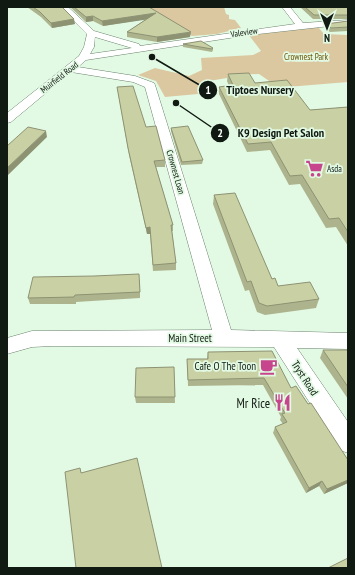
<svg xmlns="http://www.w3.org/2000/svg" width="355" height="575" viewBox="0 0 355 575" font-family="'PT Sans Narrow',sans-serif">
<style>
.green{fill:#dbc8a1}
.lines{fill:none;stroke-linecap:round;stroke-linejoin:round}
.street-casing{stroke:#6b816d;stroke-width:1}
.street{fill:#fff;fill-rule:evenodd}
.wall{fill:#adb48d}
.shaded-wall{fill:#8d9273}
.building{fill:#c9d1a4;stroke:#8d9273}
.labels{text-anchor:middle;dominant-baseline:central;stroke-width:3.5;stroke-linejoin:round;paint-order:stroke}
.far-street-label{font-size:9px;fill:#111a12;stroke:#e2fae4}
.far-park-label{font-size:9px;fill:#6d5103;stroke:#e2fae4}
.far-poi-label{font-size:9px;fill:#111a12;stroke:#e2fae4;text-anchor:start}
.street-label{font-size:11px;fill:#111a12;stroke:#e2fae4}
.poi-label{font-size:11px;fill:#111a12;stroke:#e2fae4;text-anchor:end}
.near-poi-label{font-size:13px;fill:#111a12;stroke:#e2fae4;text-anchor:end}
.leader{fill:none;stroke:#111a12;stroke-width:1.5}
.callout-dot{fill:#111a12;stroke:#e2fae4;stroke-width:1.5}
.mark-label{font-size:12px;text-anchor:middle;font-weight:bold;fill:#fff}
.callout-label{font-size:12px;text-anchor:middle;font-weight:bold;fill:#111a12;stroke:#e2fae4;stroke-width:3.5;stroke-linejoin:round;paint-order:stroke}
</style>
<rect width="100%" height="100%" fill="#e2fae4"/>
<path class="green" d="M144,7H224L226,14L229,15V19L235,20L241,28L217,34L192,36Z
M318,27L324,34L348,35V82L287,87L275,85L259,74L231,75L227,78L209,81L220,92L165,97L156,81L138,75L155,68L189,76L202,70L201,58L253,55L261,51L248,34Z"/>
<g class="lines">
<defs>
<path id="street" d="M60,7H68L94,31L139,44L140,46L295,24L282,7H290L303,23L348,20V24L249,35L86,60L78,67L135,76L154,83L155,85L231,330L348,333V349L297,348L348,422V453L340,450L274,347L52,346L32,347L7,354V338L32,331L212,330L145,87L133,82L71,72L11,122L7,123V113L79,56L84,47L87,34ZM95,37L132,48L90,54L94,47Z"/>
</defs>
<use href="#street" class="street-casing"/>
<use href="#street" class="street"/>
</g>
<path class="wall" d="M27,7H62L75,24L52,28L41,17Z
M70,7H149L190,37L157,42L127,37V32L146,19L103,26L93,21L86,22Z
M300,7H348V19H313Z
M348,21V31L330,32L325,28L326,24Z
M183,44L213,48V50L212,52L183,47Z
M228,74L255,83L310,110L348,107V246L336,227L326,228L300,184L289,185L270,150L247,152L219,94V87L229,86L227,81Z
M117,87L146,127L165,160V167H156L173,225V231H172L176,263V270L153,271L150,234H147L129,155Z
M171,128L203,160L202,164L181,165L171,131Z
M214,195L272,279L278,286L319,299L316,308L265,315L257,312L249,290L245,291L213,204Z
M140,280V298L76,302V304H30L28,298Z
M323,350H348V399L320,358Z
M208,352L291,388L308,404L348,460V483L324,494L319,486L306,493L273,433L275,427L283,424L280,420L281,417L263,385L188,386L187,359H207Z
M174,367L175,403H136L135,397Z"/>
<path class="shaded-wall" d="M156,13L157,18L103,26L102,21Z
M93,16V21L86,22V17Z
M74,19L75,24L52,28L51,23Z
M191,32L190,37L157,42V37Z
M46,131L47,137L7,176V168Z
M150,227V234H147L146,228Z
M348,480V483L324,494L327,489Z
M322,481L319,486L306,493L309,488Z"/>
<path class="building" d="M33,7H62L74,19L51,23L40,12Z
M74,7H149L191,32L157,37L127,32L156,13L102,21L93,16L86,17Z
M305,7H348V15H314Z
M348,21V27L331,28L326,24Z
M201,41L213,48L212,49L183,44Z
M249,73L255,83L287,80L310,110L348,107V232L339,218L329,219L302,175L290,176L271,142L248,144L219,87L233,85L228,74Z
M133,86L146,127L156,126L165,160L154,161L173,225H171L176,263L153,265L150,227L146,228L128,148L117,87Z
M188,126L203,160L182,162L171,128Z
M28,127L46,131L7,168V146Z
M235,193L272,279L275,278L278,286L310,282L319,299L267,306L259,303L251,281L247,282L214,195Z
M139,274L140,292L75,295L74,297L28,298L33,277L94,276Z
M323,350H348V387Z
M272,351L291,388L296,386L308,404L311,403L348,460V480L327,489L322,481L309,488L275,427L287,422L282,414L285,413L264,378L188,380L187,359H208V352Z
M174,367L175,397H135L136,368Z
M137,458L162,568H76L65,472L80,468L81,473Z
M348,558V568H328Z"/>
<defs>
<symbol id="supermarket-bare" viewBox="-9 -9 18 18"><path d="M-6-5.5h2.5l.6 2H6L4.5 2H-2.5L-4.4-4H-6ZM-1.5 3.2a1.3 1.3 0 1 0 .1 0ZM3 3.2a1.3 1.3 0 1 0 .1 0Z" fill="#c7458c" stroke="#e2fae4" stroke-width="2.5" paint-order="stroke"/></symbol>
<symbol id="cafe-bare" viewBox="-9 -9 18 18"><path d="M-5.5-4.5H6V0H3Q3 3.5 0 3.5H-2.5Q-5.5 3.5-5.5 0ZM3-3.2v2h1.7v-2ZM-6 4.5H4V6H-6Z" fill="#c7458c" stroke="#e2fae4" stroke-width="2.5" paint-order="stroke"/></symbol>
<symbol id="restaurant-bare" viewBox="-9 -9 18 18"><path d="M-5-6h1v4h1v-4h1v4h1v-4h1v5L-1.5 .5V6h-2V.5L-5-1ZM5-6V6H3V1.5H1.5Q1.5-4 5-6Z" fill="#c7458c" stroke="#e2fae4" stroke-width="2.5" paint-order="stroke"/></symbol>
</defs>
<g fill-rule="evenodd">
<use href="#supermarket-bare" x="302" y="156" width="25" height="25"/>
<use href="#cafe-bare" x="256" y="354" width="25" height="25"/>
<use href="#restaurant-bare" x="270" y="390" width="25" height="25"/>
</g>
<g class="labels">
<g class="far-street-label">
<text transform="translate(244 32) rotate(-8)">Valeview</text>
<text transform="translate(59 77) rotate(-38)">Muirfield Road</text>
<text transform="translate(176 172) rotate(74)">Crownest Loan</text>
</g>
<g class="far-park-label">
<text x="306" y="56">Crownest Park</text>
</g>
<g class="far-poi-label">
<text x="327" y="168">Asda</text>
</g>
<g class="street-label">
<text x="190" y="338">Main Street</text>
<text transform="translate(305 378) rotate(57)">Tryst Road</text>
</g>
<g class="poi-label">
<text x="256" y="366">Cafe O The Toon</text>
</g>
<g class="near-poi-label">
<text x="270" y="403">Mr Rice</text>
</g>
</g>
<path class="leader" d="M152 57L208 90M176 103L220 133"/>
<g class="callout-dot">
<circle cx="152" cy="57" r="4"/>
<circle cx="176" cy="103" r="4"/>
<circle cx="208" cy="90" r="10"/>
<circle cx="220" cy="133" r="10"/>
</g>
<g class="mark-label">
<text x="208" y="94">1</text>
<text x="220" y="137">2</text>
</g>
<g class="callout-label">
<text x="260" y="94">Tiptoes Nursery</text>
<text x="281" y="137">K9 Design Pet Salon</text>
</g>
<rect width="355" height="575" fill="none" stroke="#111a12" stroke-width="16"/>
<g transform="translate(327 28) rotate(180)" stroke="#e2fae4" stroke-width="3" paint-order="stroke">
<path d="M0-3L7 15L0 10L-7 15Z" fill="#111a12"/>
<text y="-6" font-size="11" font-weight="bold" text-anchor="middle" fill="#111a12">N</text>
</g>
</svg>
